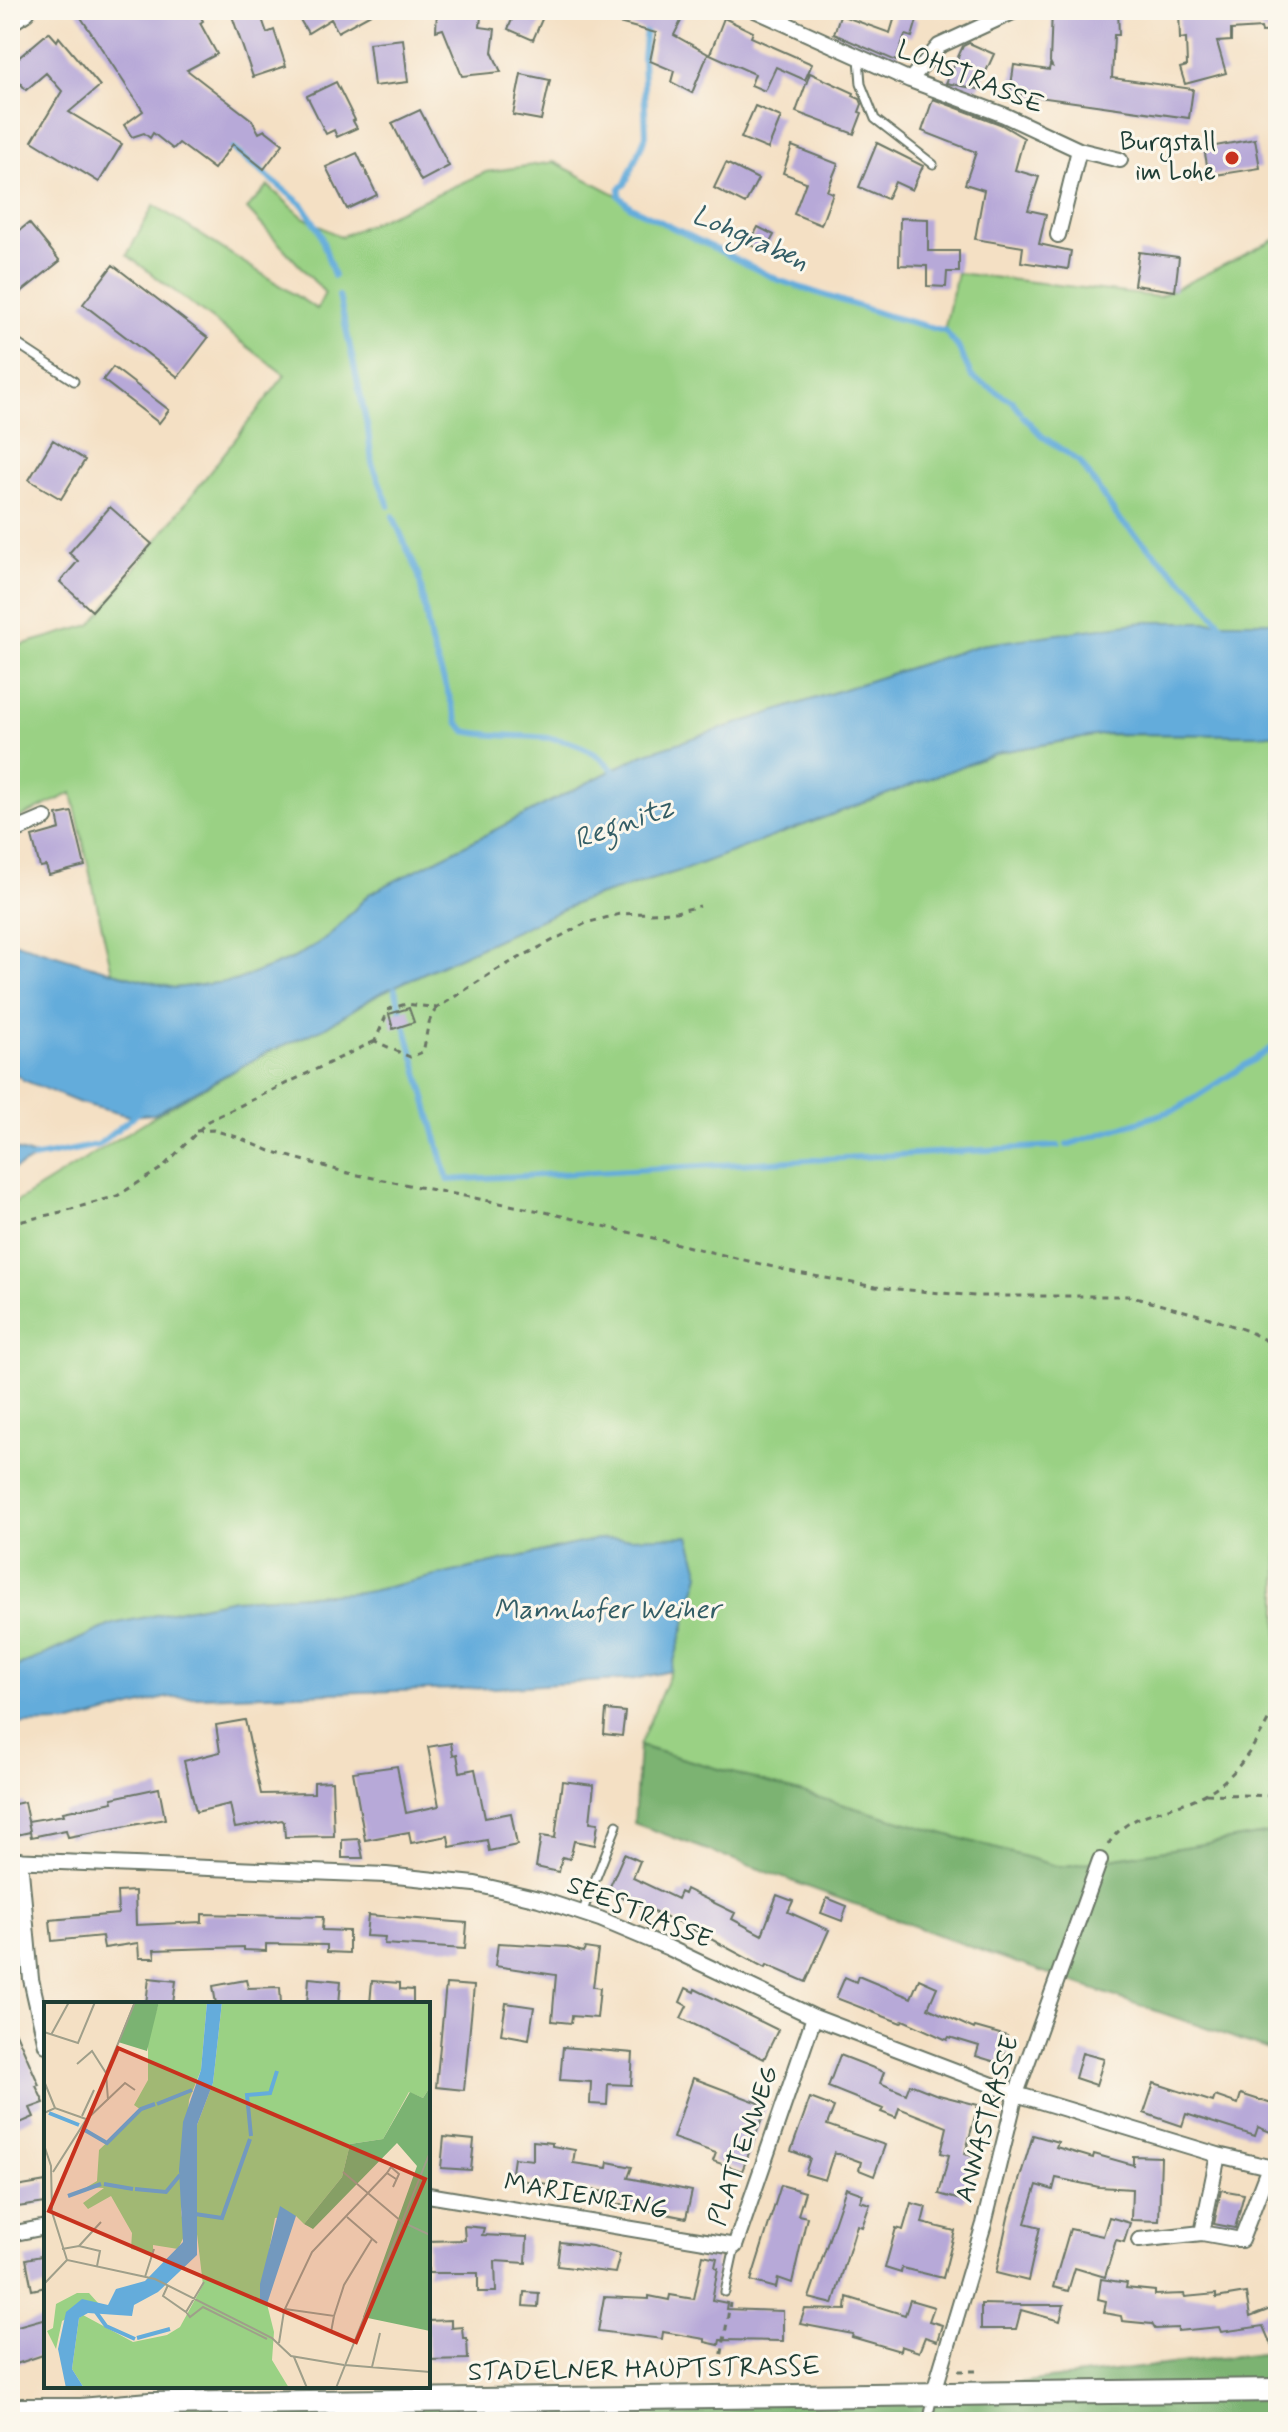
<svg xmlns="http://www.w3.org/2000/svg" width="1288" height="2432" viewBox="0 0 1288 2432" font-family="Mynerve,sans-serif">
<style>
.green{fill:#9ad184;stroke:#5c875c;stroke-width:2}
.forest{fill:#7bb372;stroke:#4d7853;stroke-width:2}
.water{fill:#64acdb;stroke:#427488;stroke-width:2}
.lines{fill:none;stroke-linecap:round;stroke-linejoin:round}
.stream{stroke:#64acdb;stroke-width:6}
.building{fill:#b7a9d8}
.lane-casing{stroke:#6a7666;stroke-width:11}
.street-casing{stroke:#6a7666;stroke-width:18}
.secondary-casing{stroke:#6a7666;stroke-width:26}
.path{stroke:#6a7666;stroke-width:3;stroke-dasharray:6 6;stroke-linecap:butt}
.lane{stroke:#fff;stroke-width:7}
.street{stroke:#fff;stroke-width:14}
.secondary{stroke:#fff;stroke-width:22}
.poi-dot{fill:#c8321e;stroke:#fbf7ec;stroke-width:3}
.labels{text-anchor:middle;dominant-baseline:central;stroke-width:6;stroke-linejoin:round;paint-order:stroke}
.street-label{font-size:26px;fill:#1f3d34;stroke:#fbf7ec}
.poi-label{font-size:26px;fill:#1f3d34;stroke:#fbf7ec;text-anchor:end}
.water-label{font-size:28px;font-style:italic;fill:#345e66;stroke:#fbf7ec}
.inset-river{fill:none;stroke:#64acdb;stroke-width:4}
.inset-road{fill:none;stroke:#9f9f8a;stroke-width:2}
.view{fill:#c8321e;fill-opacity:0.15;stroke:#c8321e;stroke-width:4}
.inset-edge{fill:none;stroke:#1f3d34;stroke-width:4}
</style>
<rect width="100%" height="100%" fill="#fbf7ec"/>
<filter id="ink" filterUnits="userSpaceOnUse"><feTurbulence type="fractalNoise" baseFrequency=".0125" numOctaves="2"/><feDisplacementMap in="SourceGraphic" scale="16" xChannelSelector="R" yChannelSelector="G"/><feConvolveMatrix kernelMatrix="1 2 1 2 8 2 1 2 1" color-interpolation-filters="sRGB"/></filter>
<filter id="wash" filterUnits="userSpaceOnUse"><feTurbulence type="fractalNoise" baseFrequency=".006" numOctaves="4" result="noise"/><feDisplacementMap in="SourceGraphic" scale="32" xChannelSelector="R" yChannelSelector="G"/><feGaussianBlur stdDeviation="1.8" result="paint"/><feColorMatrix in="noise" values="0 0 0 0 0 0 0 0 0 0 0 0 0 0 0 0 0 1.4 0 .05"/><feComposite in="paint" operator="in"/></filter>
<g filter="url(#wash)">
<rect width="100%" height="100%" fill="#f4e0c4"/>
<path class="green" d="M554,162L619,196L631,207L778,280L888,316L944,331L957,273L1159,297L1278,238V622L1220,623L980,645L644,754L369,894L328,937L294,958L235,981L174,988L112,972L72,793L10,822V648L91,625L285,375L127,255L154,205L317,309L325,293L247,209L268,186L303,217L340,237L486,172Z
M1106,734L1278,735V1832L1060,1867L639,1746L671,1671L700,1574L598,1539L366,1592L234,1599L113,1624L10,1670V1206L161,1112L268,1052L324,1028L378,994L581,901L686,869L1000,752Z"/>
<path class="forest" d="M639,1746L1060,1867L1278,1832V2053L971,1947L634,1823Z
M1278,2351V2422H185L184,2405L927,2394Z"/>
<path class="water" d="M1143,622H1278V735L1106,734L1000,752L686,869L581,901L378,994L324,1028L268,1052L154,1114L129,1116L80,1103L23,1080L10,1069V941L112,972L174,988L235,981L294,958L328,937L369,894L644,754L980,645Z
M10,1148L38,1157L10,1171Z
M689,1536L700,1574L671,1671L635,1679L494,1688L165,1698L72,1723L10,1724V1670L113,1624L234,1599L366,1592L598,1539Z"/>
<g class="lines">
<path class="stream" d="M648,10L643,57L646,135L625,184L620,188L619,196L631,207L778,280L888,316L945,331L958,347L972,377L1012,401L1020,411
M224,142L303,205L319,230L334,276
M339,296L368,430L372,463L389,506
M1023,416L1042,436L1080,462L1119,519L1200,597L1225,630
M393,516L419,576L431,643L458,722L465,731C520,743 577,723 616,774
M395,989L448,1180L1058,1146
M1067,1145L1177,1109L1278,1044
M33,1158L98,1145L140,1111"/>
</g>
<g id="blocks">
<path class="building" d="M76,10H197L203,21L200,23L217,54L187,70L252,120L259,133L265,130L283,144L264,169L233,144L214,169L179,143L173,149L153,133L150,138L144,133L132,137L124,125L143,111Z
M230,10H259L267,33L274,30L286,66L253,77Z
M311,10H378L338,32L331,19L308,33L299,18Z
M437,10H464V14L481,16L480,27L495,29L492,52L501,72L462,76L443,29L436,31Z
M516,10H546L533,40L508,29Z
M589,10H681L679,15L683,17L674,35L708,54L692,93L671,82L674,71L650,61L656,33L589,15Z
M897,10L917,20L912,37L905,35L896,61L834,34L840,15L890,33Z
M1052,10H1118L1119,35H1114L1112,78L1193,89L1189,118L1010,93L1014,65L1049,70L1050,65L1052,66L1050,62Z
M1179,10H1278V31L1262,32L1261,28L1231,30V41L1217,42L1226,73L1185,84L1180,68L1187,66L1186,38L1180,39Z
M724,18L753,32L751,37L812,64L805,80L776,67L765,91L751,85L755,74L710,54Z
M49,32L57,41L59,37L100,86L69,112L122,144L99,182L32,141L62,91L46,73L26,90L10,71V65Z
M403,39L408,82L374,86L369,43Z
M969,43L994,54L978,89L946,83L963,46Z
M810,73L854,93L853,96L860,99L862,104L859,112L862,113L854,134L796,112Z
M521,74L550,80L541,120L513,115Z
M336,82L355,120L353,121L357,128L337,137L334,130L326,134L307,96Z
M933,99L1000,124L1024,138L1015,170L1039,177L1028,210L1046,214L1039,244L1071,251L1068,269L1021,262L1023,247L975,239L984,190L965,184L976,152L922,131Z
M755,106L781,117L768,149L741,138Z
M420,110L449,166L421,181L392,123Z
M1255,139L1260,168L1209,176L1204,148Z
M877,143L923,166L912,190L895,182L887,199L859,187Z
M792,146L838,164L827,191L833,193L821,225L794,214L806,182L783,173Z
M357,153L377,195L347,209L326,167Z
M726,163L758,179L745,204L714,188Z
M10,218L20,230L29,223L60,261L10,301Z
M900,218L928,219V251H959V272H947L946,287L927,286V266L899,265Z
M758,227L774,235L765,252L749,244Z
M1139,252L1179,257L1175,291L1134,285Z
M113,265L208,338L178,377L83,304Z
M113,367L169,410L159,423L103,380Z
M53,440L85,460L61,499L29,480Z
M110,507L152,544L92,611L60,582L78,561L69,553Z
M72,812L85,866L49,875L46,866L40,867L32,837L60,829L57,815Z
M409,1008L414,1022L393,1029L389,1014Z
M606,1710L625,1712L622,1736L604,1734Z
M245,1720L261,1794L314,1793V1782L332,1781L334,1836L285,1837L284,1822L282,1820L235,1828L230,1804L196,1812L184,1761L220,1752L216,1725Z
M451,1743L453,1755L457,1754L460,1772L475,1769L485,1818L511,1813L517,1845L489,1851L487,1840L450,1847L448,1836L411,1843L409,1832L365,1840L353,1772L397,1766L406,1813L439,1806L428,1747Z
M562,1781L594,1785L590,1822L598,1823L595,1845L574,1841L570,1859L562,1857L559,1872L536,1867L541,1836L555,1838Z
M159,1788L165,1819L68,1837L66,1830L31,1837L30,1832L12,1836L10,1832V1805L24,1802L30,1831L28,1821L64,1815L63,1812L113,1802L112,1798Z
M359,1839L363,1858H342V1840Z
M624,1854L640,1861L633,1878L677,1899L680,1892L684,1894L686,1889L735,1913L732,1919L762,1935L777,1895L793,1901L788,1912L829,1930L806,1982L767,1965L765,1968L679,1922L655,1914L656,1912L608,1891Z
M135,1891L136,1925L202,1922V1914L323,1917L322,1930L349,1931V1953L327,1952V1945L266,1944V1951L244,1950V1947L154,1950L155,1958H139L138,1943L104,1948L102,1936L52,1941L50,1920L118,1914L117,1892Z
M827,1898L847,1906L842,1921L821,1913Z
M368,1915L467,1923L465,1949L384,1944L385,1937L366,1936Z
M498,1943L567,1947L583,1952L585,1948L598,1950L593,1987L600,1988L597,2018L572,2016L571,2023L552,2021L556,1975L495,1966Z
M858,1976L911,1998L919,1979L937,1987L928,2008L974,2029L975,2027L1007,2036L1005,2043L1011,2046L1008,2054L1002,2053L999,2063L976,2056L979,2046L949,2037L947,2040L903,2020L901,2023L836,1998L845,1977L856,1982Z
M149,1978L176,1981L173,2004H146Z
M309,1978L341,1981L339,2004H307Z
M246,1980L248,1988L280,1987L281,2004H216L213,1986Z
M372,1981L400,1983V1989L413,1990V2004H370Z
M446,1984L474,1986L464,2090L436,2087Z
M686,1988L694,1992L695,1989L778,2030L764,2059L681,2018L687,2006L680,2002Z
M506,2003L534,2007L529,2039L501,2034Z
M10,2019L39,2085L36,2086L44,2103L30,2108L34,2117L18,2124L10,2105Z
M563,2047L633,2053L631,2085L608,2084L607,2105L590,2104L591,2082L560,2080Z
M1082,2053L1104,2059L1096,2085L1075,2078Z
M840,2055L884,2072L880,2083L906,2094L910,2084L935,2094L978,2105L965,2154L976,2157L964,2201L939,2194L949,2155L941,2153L947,2127L899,2108L896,2118L881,2112L883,2109L828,2087Z
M693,2078L767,2106L742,2171L713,2161L716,2153L673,2138Z
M1154,2083L1213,2102L1215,2096L1238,2104L1241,2094L1278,2106V2135L1258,2127L1255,2136L1186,2114L1182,2126L1144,2113Z
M810,2098L834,2107L827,2125L885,2145L874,2176L859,2170L861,2162L834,2152L825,2180L805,2174L810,2158L791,2151Z
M1033,2135L1058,2142L1056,2147L1093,2158L1094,2154L1133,2165V2156L1161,2157L1159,2221L1131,2220L1132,2189L1099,2187L1056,2178L1053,2190L1037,2185L1025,2223L1040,2227L1028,2281L996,2273L1009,2213Z
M444,2137L474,2140L471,2170L441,2168Z
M533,2141L552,2143V2146L575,2150L573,2163L607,2168L608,2162L632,2167L628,2178L692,2191L686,2218L613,2203L615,2193L511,2179L514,2158L533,2160Z
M46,2182V2203L10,2208V2188Z
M781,2185L805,2192L798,2215L807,2217L792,2283L778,2278L776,2288L751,2281Z
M846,2188L863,2194L860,2201L870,2204L862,2227L857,2225L833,2304L809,2298Z
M1221,2190L1244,2194L1235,2228L1214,2224Z
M911,2203L926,2207L922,2223L955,2231L943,2278L902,2268L901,2273L885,2268L896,2228L903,2230Z
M1109,2217L1130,2223L1124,2242L1116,2240L1105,2277L1075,2268L1068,2291L1053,2287L1070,2229L1103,2236Z
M464,2226L484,2228L482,2235L527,2237L526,2263L495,2261L496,2292H478V2273H428V2241L465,2240Z
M560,2242L592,2246L620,2254L615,2273L557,2266Z
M46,2255V2287L32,2290L26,2259Z
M703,2255L717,2258L715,2267L718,2268L712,2300L727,2303L726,2309L783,2311V2341L720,2340L719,2345L705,2342V2339L663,2332L662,2339L598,2331L604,2297L649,2299V2296L669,2300L670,2295L694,2299Z
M1101,2279L1127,2283L1126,2288L1155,2291V2295L1184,2294L1185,2297L1216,2294V2298L1246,2293L1250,2317L1278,2306V2361L1263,2326L1221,2332L1219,2327L1178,2331V2328L1155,2329L1152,2324L1122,2321L1121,2316L1104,2313L1106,2301L1098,2299Z
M524,2292L539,2293L538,2307L523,2306Z
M847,2297L905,2315L910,2300L934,2307L929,2321L942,2325L937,2341L925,2337L919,2352L901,2346L900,2351L852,2337L853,2334L800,2324L805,2309L846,2310Z
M981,2304L1022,2305H1064L1060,2321L1021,2310L1016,2329H981Z
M46,2318V2354L10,2366V2328Z
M451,2320V2328L462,2327L463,2338H467L468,2359L428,2360V2321Z"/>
</g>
</g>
<g filter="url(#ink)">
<use href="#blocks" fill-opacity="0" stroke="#6a7666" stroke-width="2"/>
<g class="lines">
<defs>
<path id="lane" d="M859,58L861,84L875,119L933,164
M10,339L74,381
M582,1913L617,1825
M725,2292L735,2246
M927,2422L933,2397"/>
<path id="street" d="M755,10L910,80L1004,115L1079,150L1058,235
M910,80L939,46L1017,10
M1079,150L1120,160
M10,833L45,818
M10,1860L386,1875L475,1884L539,1899L600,1919L669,1948L814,2017L1016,2094L1218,2155
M20,1860L31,1979L46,2045
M428,2195L735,2246L814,2017
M10,2234L46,2227
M1139,2240L1202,2233L1241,2240L1269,2167L1218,2155L1202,2233
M933,2395L984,2224L1016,2094L1100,1860"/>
<path id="secondary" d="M10,19L24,10
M10,2410H81L150,2404L1278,2390"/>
</defs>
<use href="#lane" class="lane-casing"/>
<use href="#street" class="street-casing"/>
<use href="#secondary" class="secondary-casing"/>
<path class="path" d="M437,1008C426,1021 427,1037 423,1052L410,1057L375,1041L389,1009L406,1004L437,1008L498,969L586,923L620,914L676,912L700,906
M196,1131L213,1130L237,1137L270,1151L348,1173L545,1212L798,1273L875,1287L975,1296H1128L1207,1317L1248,1331L1278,1347
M10,1224L61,1212L117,1196L162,1168L208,1121L375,1041
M1206,1794L1278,1796
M1108,1845C1127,1810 1173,1812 1205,1794C1240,1776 1260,1736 1278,1702
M958,2371H982
M718,2378L730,2303"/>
<use href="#lane" class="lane"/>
<use href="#street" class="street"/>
<use href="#secondary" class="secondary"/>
</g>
</g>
<circle class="poi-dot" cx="1232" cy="158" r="8"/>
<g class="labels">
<g class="street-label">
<text transform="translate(970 78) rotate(22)">LOHSTRASSE</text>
<text transform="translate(639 1913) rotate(22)">SEESTRASSE</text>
<text transform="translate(988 2119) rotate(-74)">ANNASTRASSE</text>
<text transform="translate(744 2146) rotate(-71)">PLATTENWEG</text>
<text transform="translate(586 2197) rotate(10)">MARIENRING</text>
<text transform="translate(644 2370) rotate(-1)">STADELNER HAUPTSTRASSE</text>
</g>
<g class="poi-label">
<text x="1216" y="143">Burgstall<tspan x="1216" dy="30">im Lohe</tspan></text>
</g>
<g class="water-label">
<text transform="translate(750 239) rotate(24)">Lohgraben</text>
<text transform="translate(624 824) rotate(-20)">Regnitz</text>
<text x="607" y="1610">Mannhofer Weiher</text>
</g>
</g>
<g transform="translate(44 2002)">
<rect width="386" height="386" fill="#f4e0c4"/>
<path d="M115,0H163L157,68L145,98L137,210L141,232L134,247L109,243V252L87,247L88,231L67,194L44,207L39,201L60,186L43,185L53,179L55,148L97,108L90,103L104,78V38ZM178,0H386V85L379,96L365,90L339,137L306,142L298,175L260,222L252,214L231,216L216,298L223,302L230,330L228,358L245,386H40L28,367L35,316L39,313L89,340L123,333L136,325L159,283L151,215L153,123L169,81ZM33,291H45L54,301L18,319L12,347L3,329L9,326L12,302Z" fill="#9ad184"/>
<path d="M90,0H115L103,49L74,40ZM386,85L384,238L386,329L319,315L373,164L353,141L269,227L260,222L298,175L306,142L339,137L366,90L379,96Z" fill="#7bb372"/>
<path d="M163,0H178L169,81L153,123V253L114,290L90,303L88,314L44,311L35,316L28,367L40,386H22L14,347L22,310L38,297L64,303L72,287L101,279L139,240L135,168L139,120L157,68ZM236,204L252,214L223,302L216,298V282Z" fill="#64acdb"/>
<path class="inset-river" d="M113,102L148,88M5,111L35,123M39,127L63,141L97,107L111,102M207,134L203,93L226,91L233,69M60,182L89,187M91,187L122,190L136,173M24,194L57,182M151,212L178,216L206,137M52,310L62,324L91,337M93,336L126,327"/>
<path class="inset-road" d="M0,30L34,41L51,0M7,33L25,0M33,62L48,49L62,71M0,79L11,106M64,98L62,71L91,0M0,111L11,106L42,117M38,114L50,88M0,143L7,164L8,210L23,258L111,277L228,336L247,354L300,363M9,170L42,118L81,81L91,88M299,170L358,220L386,233M349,185L355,172L347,165L343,171L352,177M303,215L333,241M35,244L57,220M18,247L35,244L56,249L53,264M101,275L110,247M0,282L23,258M124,283L119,294L142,310L160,280M241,307L290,314L300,283L328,237M142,310L146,315L159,305L223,337M290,314L287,330L295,332M235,341L240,309L268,250L343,171M250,355L263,386M301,363L386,370M328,365L336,331M292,386L386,150"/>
<path class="view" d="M74,46L381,177L312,340L5,209Z"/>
<rect width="386" height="386" class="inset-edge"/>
</g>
<rect width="1288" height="2432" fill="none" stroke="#fbf7ec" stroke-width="40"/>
</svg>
